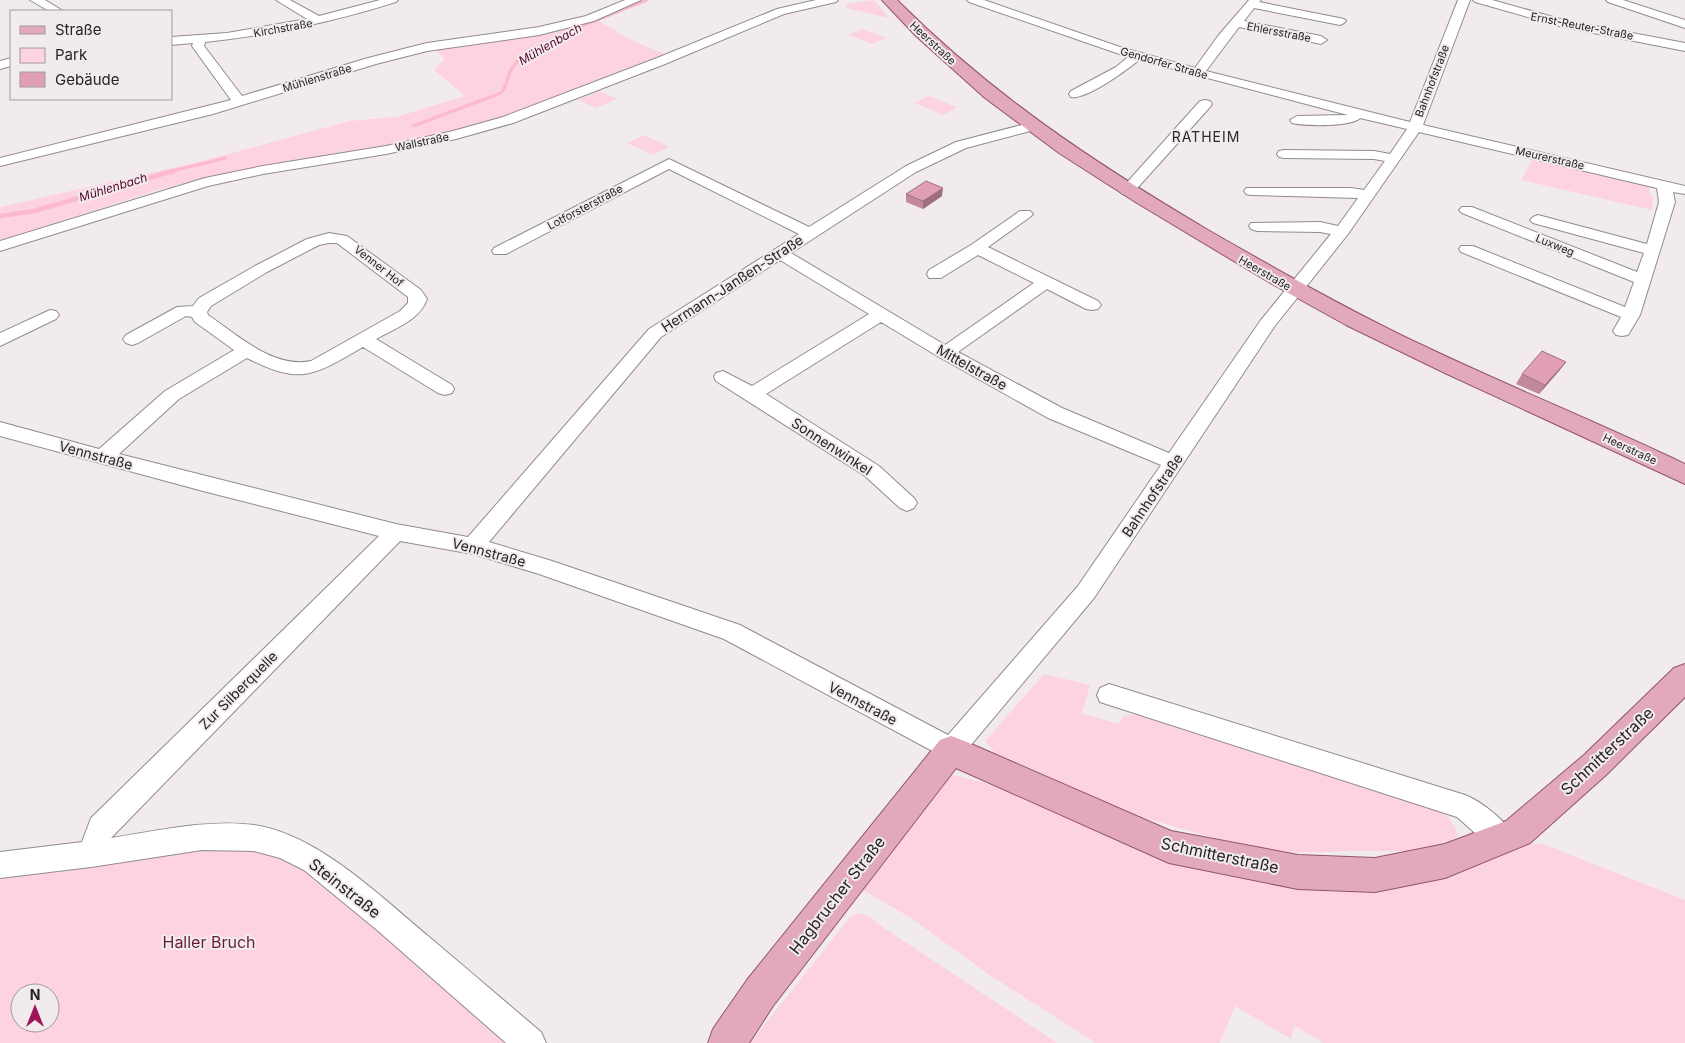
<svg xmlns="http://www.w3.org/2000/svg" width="1685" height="1043" viewBox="0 0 1685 1043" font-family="Inter,sans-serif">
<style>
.green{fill:#fdd3df;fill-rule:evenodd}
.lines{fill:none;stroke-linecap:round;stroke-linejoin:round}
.stream-far1{stroke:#fcb9ce;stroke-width:3}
.stream{stroke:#fcb9ce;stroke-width:4.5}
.minor-casing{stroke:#918b8c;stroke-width:2}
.major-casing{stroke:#93546b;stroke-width:2}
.minor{fill:#fff;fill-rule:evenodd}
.major{fill:#e2a8bd;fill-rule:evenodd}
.wall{fill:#c2899c}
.shaded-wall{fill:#9e6f7f}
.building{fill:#e19fb5;stroke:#9e6f7f}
.labels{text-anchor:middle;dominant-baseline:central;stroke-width:4;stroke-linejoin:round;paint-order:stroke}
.far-street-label{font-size:11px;fill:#262324;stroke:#f2ebed}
.far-water-label{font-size:12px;font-style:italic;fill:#52042a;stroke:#f2ebed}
.far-quarter-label{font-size:14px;letter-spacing:1px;fill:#2d2829;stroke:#f2ebed}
.street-label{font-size:14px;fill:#262324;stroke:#f2ebed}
.near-street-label{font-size:16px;fill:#262324;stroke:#f2ebed}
.near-park-label{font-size:16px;fill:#681c3c;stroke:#f2ebed}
</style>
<rect width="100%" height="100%" fill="#f2ebed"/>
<path class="green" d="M872,0L875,1L889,18L846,8L847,4Z
M597,20L633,41L667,55L557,99L480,125L375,149L234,171L154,191L0,241V207L194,163L306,133L349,121L396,117L465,96L434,70L445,59L434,49L532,35Z
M862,29L886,38L872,44L848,35Z
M600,91L617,99L596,108L578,100Z
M929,96L957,107L943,115L915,103Z
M644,135L669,147L653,155L627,143Z
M1533,159L1643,183L1649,187L1650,195L1653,196L1652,210L1521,180Z
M1044,674L1090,685L1082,713L1118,724L1124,716L1143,713L1440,811C1450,819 1455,824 1458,837C1432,854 1399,851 1369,851C1332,850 1293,856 1255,849C1237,845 1218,839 1200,834C1137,817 1077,794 1017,770L1014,761L995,753L985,741Z
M943,773L986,783L1245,870L1528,844H1543L1685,900V1043H1323L1295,1026L1291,1039L1235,1006L1220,1043H1096L991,976L911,918L863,890Z
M207,841L287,849L508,1043H0V873ZM20,993H50V1023H20Z
M859,913L872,918L884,928L1057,1043H750L851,916Z"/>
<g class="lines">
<path class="stream-far1" d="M413,126L501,93C508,85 507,76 512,68C524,50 548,43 567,36L569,31L647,0
M168,172L226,158"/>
<path class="stream" d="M0,216L34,211L173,171"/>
<defs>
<path id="minor" d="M30,0H45L63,11H49Z
M276,0H290L319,16L380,0H398L396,2C333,22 271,35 205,42L204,46L242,96L368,58L427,43L539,27L586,16L625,0H641L594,21L539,35L427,51L376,64L213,114L0,166V158L231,100L192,46L193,43L171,45V37L227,33L307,19Z
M816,0H838L836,2L784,14L665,64L513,123L456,139L386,154L263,174L208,186L0,251V241L205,178L263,166L386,146L453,131L503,117L657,58L777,9Z
M967,0H984L1120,47L1195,68L1218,36L1249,0H1261L1259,2L1344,19L1346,21L1344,23L1340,25L1254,8L1244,21L1321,36L1327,40L1321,44L1239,27L1206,71L1410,122L1458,0H1470L1423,125L1685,186V194L1673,192L1675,202L1640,315L1628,335L1622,336L1616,335L1613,331L1621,317L1461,252L1459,249L1461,246H1473L1625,307L1634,282L1462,213L1459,210L1462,207H1472L1637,272L1644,253L1533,223L1530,220L1533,217L1538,215L1647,244L1659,202L1657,188L1419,132L1348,234L1274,327L1094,598L960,758L951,761L724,639L539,574L473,554L400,541L111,838C157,831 207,819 254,825C317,834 380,896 428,936C466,968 503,1000 541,1032L546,1043H506L377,930L304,870L280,858L254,851L202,850L91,867L0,878V852L82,842L91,818L379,536L203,491L0,436V422L99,449L165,391L234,350L195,322L192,317L186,316L138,343L132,345L126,343L123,339L126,335L177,307L193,306L199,298L255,266L307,239L329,233L347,236L421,290L427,299C420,320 394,329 376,339L452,385L454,389L452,393L445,395L438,393L363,347C314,375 302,386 247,358L179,399L119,454L396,524L468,537L649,329L799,234L669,169L506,254H494L492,251L494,248L669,159L809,227L906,166L956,142L1033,122L1038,123L1040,126L1038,129L966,148L916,172L791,253L945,345L1034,283L978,255L941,278H929L927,274L929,270L971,245L1020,211H1030L1033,214L1030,217L988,247L1098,301L1101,305L1098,309L1092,310L1086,309L1047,289L958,352L1062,408L1169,453L1261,320L1331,234L1320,232L1257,231L1251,229L1249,226L1251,223L1320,222L1338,226L1358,198L1251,195L1246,194L1244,191L1246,188H1351L1364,190L1385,161L1374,159L1284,158L1279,157L1277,154L1279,151L1284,150L1374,151L1390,154L1407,129L1360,118C1352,127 1304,126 1292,123L1290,120L1297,116L1348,115L1139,60C1127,70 1086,100 1071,97L1069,94L1071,91L1116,67L1128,57L969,2ZM329,243H337L408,297V303L400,311L311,361C273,369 238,335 208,315L207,312L211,306L267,272L319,245ZM780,260L869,314L752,386L723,371L716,373L714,377L716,381L865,476L900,508L907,511L914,508L917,503L914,498L879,466L766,394L881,322L939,357L1048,418L1161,465L1078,586L948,735L740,625L552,561L489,542L661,337Z
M1473,0H1492L1564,20L1685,43V51L1563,27L1475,2Z
M1606,0H1623L1685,20V28L1608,2Z
M11,58V66L0,69V61Z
M1205,100L1210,101L1212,104L1210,107L1132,194H1122L1120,191L1122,188L1200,101Z
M50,310L56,311L59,315L56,319L0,346V333Z
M1109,684L1465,795C1481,801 1509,823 1516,839L1512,848L1502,852L1492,848L1457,817L1100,702L1097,695L1100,688Z"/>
<path id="major" d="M882,0H897C992,95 1093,162 1208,230C1279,271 1350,311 1424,346C1510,387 1599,423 1685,464V484L1447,374L1346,325L1272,284L1137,203L1059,153L985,98L916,36Z
M1685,664V697L1606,775L1530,843L1445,878L1375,892L1298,889L1169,863L956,768L773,1006L749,1043H708L713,1029L747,980L940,740L951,736L962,740L1171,831L1298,855L1375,858L1445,844L1506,821L1584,755L1674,668Z"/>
</defs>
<use href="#minor" class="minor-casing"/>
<use href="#major" class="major-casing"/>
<use href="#minor" class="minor"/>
<use href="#major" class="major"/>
</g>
<path class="wall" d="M906,194L942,196L923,209L906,202Z
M1566,362L1559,371L1539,394L1516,384L1522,374Z"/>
<path class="shaded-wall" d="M943,188L942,196L923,209V201Z
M1566,362L1559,371L1539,394L1545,385Z"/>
<path class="building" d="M926,181L943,188L923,201L906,194Z
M1542,351L1566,362L1545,385L1522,374Z"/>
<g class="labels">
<g class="far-street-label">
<text transform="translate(1582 26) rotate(11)">Ernst-Reuter-Straße</text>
<text transform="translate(283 28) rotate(-10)">Kirchstraße</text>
<text transform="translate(1279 32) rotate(11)">Ehlersstraße</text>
<text transform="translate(933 43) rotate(43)">Heerstraße</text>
<text transform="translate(1164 63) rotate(16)">Gendorfer Straße</text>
<text transform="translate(317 78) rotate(-17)">Mühlenstraße</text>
<text transform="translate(1432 81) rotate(-69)">Bahnhofstraße</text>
<text transform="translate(422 142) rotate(-12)">Wallstraße</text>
<text transform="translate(1550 158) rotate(13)">Meurerstraße</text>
<text transform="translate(585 207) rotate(-28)">Lotforsterstraße</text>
<text transform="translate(1555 245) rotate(22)">Luxweg</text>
<text transform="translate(379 266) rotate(38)">Venner Hof</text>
<text transform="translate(1265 273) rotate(30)">Heerstraße</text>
<text transform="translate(1630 449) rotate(25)">Heerstraße</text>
</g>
<g class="far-water-label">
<text transform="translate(550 44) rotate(-30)">Mühlenbach</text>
<text transform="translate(113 187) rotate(-17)">Mühlenbach</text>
</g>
<g class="far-quarter-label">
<text x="1206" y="136">RATHEIM</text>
</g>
<g class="street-label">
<text transform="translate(732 283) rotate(-33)">Hermann-Janßen-Straße</text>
<text transform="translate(972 367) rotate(29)">Mittelstraße</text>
<text transform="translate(832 446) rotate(33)">Sonnenwinkel</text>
<text transform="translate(96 455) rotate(15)">Vennstraße</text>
<text transform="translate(1152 495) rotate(-56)">Bahnhofstraße</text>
<text transform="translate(489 552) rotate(15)">Vennstraße</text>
<text transform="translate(238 690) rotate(-45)">Zur Silberquelle</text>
<text transform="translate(863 703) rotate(28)">Vennstraße</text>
</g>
<g class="near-street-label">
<text transform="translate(1607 751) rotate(-43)">Schmitterstraße</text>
<text transform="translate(1220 855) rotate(12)">Schmitterstraße</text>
<text transform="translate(345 888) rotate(38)">Steinstraße</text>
<text transform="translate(837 895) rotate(-52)">Hagbrucher Straße</text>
</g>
<g class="near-park-label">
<text x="209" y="942">Haller Bruch</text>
</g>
</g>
<rect x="10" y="10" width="162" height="90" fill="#f2ebed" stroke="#a09b9d"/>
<rect x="20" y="26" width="25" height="8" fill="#e2a8bd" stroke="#a09b9d"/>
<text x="55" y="35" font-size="15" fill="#262324">Straße</text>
<rect x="20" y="48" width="25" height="15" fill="#fdd3df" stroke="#a09b9d"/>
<text x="55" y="60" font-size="15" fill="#262324">Park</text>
<rect x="20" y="72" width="25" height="15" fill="#e19fb5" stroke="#a09b9d"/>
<text x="55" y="85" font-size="15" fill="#262324">Gebäude</text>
<g transform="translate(35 1008)"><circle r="24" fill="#f2ebed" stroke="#a09b9d"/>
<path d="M0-4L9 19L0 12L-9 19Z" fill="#a2145a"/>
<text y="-8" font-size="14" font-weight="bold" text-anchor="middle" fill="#262324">N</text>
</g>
</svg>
